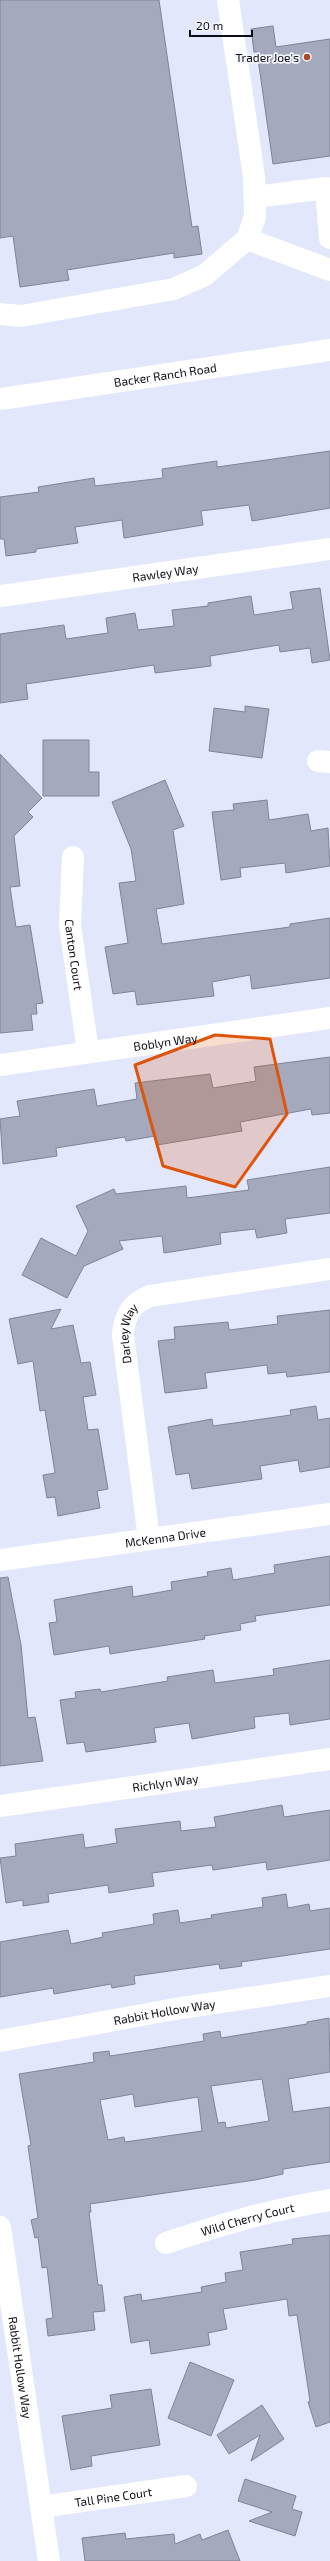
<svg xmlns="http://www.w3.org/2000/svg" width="330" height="2561" viewBox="0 0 330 2561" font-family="'Exo 2',sans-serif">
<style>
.building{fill:#a5a9bd;stroke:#818497;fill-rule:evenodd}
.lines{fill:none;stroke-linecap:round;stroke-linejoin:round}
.minor{stroke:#fff;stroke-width:22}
.marked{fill:#dd550c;fill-opacity:0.2;stroke:#dd550c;stroke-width:3;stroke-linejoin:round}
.poi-dot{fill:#af4725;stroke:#f3f5fd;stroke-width:1.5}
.labels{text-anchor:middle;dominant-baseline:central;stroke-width:3.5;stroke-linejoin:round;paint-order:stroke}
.poi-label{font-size:12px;fill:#0c0d14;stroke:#f3f5fd;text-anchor:end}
.street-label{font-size:12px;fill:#0c0d14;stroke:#f3f5fd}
</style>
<rect width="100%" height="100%" fill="#e3e7fc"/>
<path class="building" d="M0,0H159L192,227L198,226L202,254L174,258V253L67,270L69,280L20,287L13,236L0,238Z
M273,26L276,47L330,39V156L273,164L257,52H254L251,29Z
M330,451V508L252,521L249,505L201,511L203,525L124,538L122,520L75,527L78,543L36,549V552L6,556L4,539H0V497L39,492L38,487L94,478L95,486L163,478L162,469L217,461V467Z
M320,588L330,660L312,663L310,648L280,652L279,645L210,656L211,666L155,673L154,665L26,684L28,699L0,703V634L64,625L66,639L108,633L106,618L135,613L138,630L174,626L172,610L208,606V603L251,596L254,615L293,609L290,592Z
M245,706L269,709L262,758L209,751L214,708L245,712Z
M43,740H89V772H99V796H43Z
M0,754L42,798L28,812L33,817L14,836L20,886L10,887L16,927L30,925L43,1003L36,1004L37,1014H31L33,1030L0,1033Z
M165,780L184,826L173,830L184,904L156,909L162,944L290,927V924L330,918V978L252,989L250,975L212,982L214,996L137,1005L135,991L113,994L105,947L128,943L119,883L136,881L131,849L112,802Z
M267,800L269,820L308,814L311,831L328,828L330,866L286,873L285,863L240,868L241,877L221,880L212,812L234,810L233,804Z
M330,1057V1113L312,1115L311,1109L240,1122L242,1131L157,1145L155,1136L126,1141L125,1137L56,1148L57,1156L3,1164L0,1119L20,1116L17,1101L94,1089L97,1106L137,1099L135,1083L210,1074L213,1088L256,1081L254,1067Z
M330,1167V1213L285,1219L287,1233L257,1238L255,1229L220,1233L221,1244L164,1253L162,1236L119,1241L123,1249L84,1266L67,1298L22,1275L41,1238L76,1256L88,1231L76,1206L114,1189L116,1194L186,1186L187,1198L249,1190L247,1180Z
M61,1309L51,1329L73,1325L81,1363L90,1362L96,1395L83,1397L88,1430L98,1429L108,1489L97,1491L100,1508L58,1516L55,1497L47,1498L43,1475L55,1473L45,1410L40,1411L33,1361L18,1364L9,1319Z
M330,1310V1372L287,1377L286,1372L268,1374L267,1365L205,1373L207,1388L165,1393L158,1341L175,1339L174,1327L228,1322L229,1330L278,1324L277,1316Z
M316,1406L318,1420L330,1418V1467L300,1472L298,1460L260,1466L262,1479L192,1489L189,1473L176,1475L168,1427L212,1419L213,1426L291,1415L290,1410Z
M330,1556V1605L255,1616L256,1621L240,1624L241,1630L204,1636L205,1639L110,1654L109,1646L54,1655L49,1623L57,1622L54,1600L132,1586L133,1597L172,1590L171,1582L208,1576L207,1572L231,1568L233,1580L275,1573L274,1565Z
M8,1577L21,1645L28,1718L35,1717L43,1761L0,1766V1578Z
M330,1660V1719L290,1725L289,1713L254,1717L255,1728L192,1739L189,1723L154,1728L156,1742L86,1752L84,1742L67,1744L60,1700L76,1698L75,1692L100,1689L101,1692L168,1681L167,1677L213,1670L215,1683L274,1675L273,1669Z
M282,1805L284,1817L330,1810V1860L267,1870L266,1862L213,1870L212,1865L152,1873L154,1886L109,1893L108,1885L48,1894L49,1902L23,1906V1900L6,1903L0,1858L16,1856L15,1844L83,1834L85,1848L117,1843L115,1829L180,1821L181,1831L216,1827L214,1817Z
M286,1894L288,1908L309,1904L310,1911L330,1908V1949L241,1962L242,1966L220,1969L219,1964L134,1976L135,1984L112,1988L111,1984L54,1994L53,1988L0,1997V1942L68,1930L71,1944L103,1937L102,1933L154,1924L153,1914L178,1910L180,1923L212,1918L211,1915L263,1907L262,1898Z
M329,2018L330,2072L288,2079L293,2112L330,2107V2162L283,2169V2174L255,2180L90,2204L91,2212H89L98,2285H102L105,2311L93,2312L95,2330L48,2336L46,2319L53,2318L47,2267L42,2268L38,2237L35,2238L31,2220L38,2218L28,2146L31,2145L19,2074L94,2062L93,2053L109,2051L110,2056L143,2051L204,2041L203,2034L220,2031L221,2038L307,2024V2022ZM262,2079L269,2121L226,2128L225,2122L218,2123L211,2086ZM133,2094L135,2107L198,2097L202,2131L125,2142L124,2137L108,2140L100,2100Z
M330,2235V2422L316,2427L308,2402L310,2401L297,2315L289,2316L287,2299L223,2309L227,2329L208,2333L210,2345L151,2354L149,2340L131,2343L124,2297L141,2294L142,2301L202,2292L201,2287L226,2282L225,2273L243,2270L240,2252L293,2244L292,2239Z
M190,2362L234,2380L211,2436L168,2418Z
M151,2389L160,2445L91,2456L92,2466L71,2470L62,2416L112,2408L110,2395Z
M262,2405L284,2439L251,2461L260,2435L229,2454L217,2435Z
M245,2479L296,2496L292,2509L302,2512L295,2536L249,2521L272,2512L238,2501Z
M228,2530L240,2561H85L82,2538L125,2533L126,2539L174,2534L175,2544L200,2534L202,2540Z"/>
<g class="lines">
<g class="minor">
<path d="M255,197L326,188L330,238"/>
<path d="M247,239L330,270"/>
<path d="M0,314L21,316L174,289L205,275L247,239L255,217L254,177L228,0"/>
<path id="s1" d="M0,399L330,350"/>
<path id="s2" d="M0,596L330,549"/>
<path d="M318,761L330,762"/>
<path id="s3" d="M73,857L70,925L88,1052"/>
<path id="s4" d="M0,1065L330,1018"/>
<path id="s5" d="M149,1539L123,1335C124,1316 131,1303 150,1296L330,1269"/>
<path id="s6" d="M0,1560L330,1514"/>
<path id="s7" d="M0,1806L330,1759"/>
<path id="s8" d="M0,2041L175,2009L330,1986"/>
<path id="s9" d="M0,2227L49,2561"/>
<path id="s10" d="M166,2243C220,2225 273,2209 330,2200"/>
<path id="s11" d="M41,2507L186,2486"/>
</g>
</g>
<path class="marked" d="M215,1035L270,1039L287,1114L235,1187L163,1166L135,1065Z"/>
<circle class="poi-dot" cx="307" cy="57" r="4"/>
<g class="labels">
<g class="poi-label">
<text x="299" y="57">Trader Joe's</text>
</g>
<g class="street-label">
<text stroke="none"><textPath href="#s1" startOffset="167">Backer Ranch Road</textPath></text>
<text stroke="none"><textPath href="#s2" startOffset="167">Rawley Way</textPath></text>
<text stroke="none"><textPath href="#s3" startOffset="98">Canton Court</textPath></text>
<text stroke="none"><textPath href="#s4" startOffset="167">Boblyn Way</textPath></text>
<text stroke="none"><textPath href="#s5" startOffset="208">Darley Way</textPath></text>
<text stroke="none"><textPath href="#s6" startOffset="167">McKenna Drive</textPath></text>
<text stroke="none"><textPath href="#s7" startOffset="167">Richlyn Way</textPath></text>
<text stroke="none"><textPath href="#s8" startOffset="167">Rabbit Hollow Way</textPath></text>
<text stroke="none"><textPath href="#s10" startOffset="85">Wild Cherry Court</textPath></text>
<text stroke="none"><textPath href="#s9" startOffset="142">Rabbit Hollow Way</textPath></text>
<text stroke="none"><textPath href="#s11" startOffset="73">Tall Pine Court</textPath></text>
</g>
</g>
<path d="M190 30v6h62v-6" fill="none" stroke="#0c0d14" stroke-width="2"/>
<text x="196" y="30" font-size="12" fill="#0c0d14" stroke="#f3f5fd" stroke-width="3" paint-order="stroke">20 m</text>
</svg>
